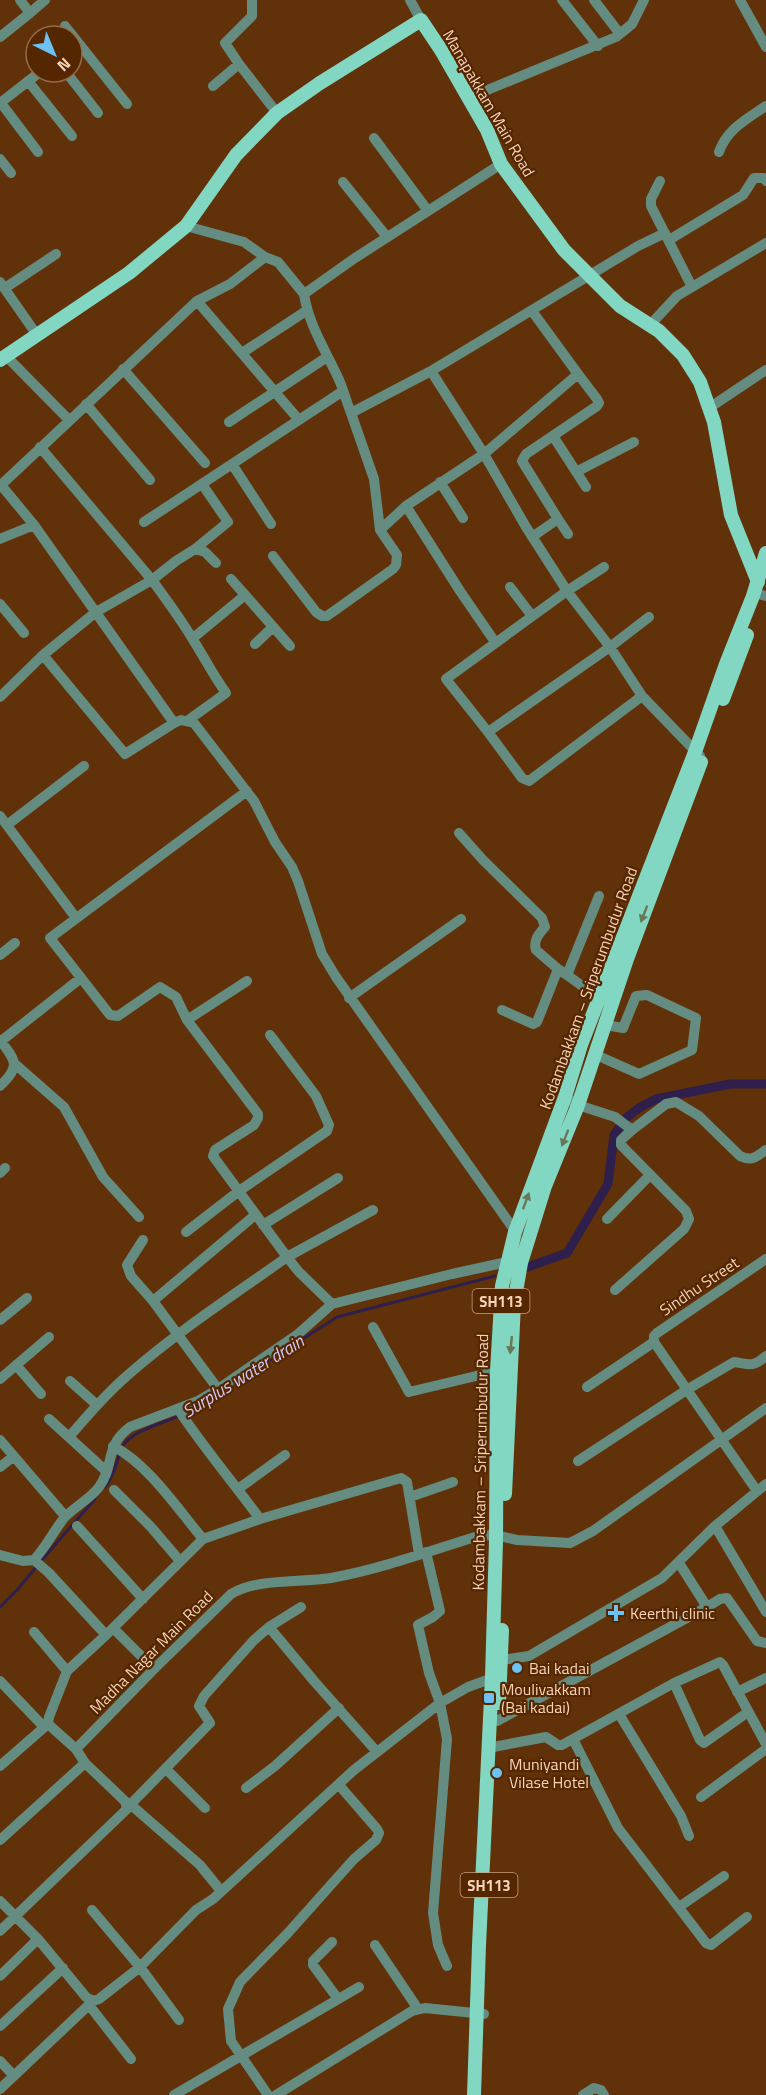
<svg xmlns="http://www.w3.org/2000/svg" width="766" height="2095" viewBox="0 0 766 2095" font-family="'Titillium Web',sans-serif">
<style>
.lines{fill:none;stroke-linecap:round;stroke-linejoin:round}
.stream{stroke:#2e1f4c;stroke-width:3}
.canal{stroke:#2e1f4c;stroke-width:9}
.minor{stroke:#648c81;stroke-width:10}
.major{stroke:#81d7c1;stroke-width:14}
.oneway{fill:#697657}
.poi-dot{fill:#6dc2f3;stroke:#552700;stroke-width:2}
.labels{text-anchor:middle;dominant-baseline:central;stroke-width:4.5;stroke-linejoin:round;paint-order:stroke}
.shield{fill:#552700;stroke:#c69f82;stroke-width:1.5}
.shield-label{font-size:15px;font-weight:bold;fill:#f7d3ba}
.street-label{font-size:16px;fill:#f7d3ba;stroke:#552700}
.poi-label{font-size:16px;fill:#f7d3ba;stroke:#552700;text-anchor:start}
.water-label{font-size:18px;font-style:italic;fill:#d2c7f6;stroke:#552700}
</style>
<rect width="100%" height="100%" fill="#613209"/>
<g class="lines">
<path class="stream" d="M259,1367L337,1317L495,1276
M185,1414L197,1406
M105,1487C115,1475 116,1462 122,1448C128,1432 163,1423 179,1416
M40,1562L95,1499
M0,1607L17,1590L36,1567"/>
<path class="canal" d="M522,1269L567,1253L608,1184L614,1135L626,1118L639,1108L656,1099L730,1084H766"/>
<path class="minor" d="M410,0L421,20
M562,0L598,46
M594,0L620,34
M740,0L766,47
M30,13L45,0
M65,26L127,104
M0,37L30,13L20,0
M239,64L225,43L252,16V0
M66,72L98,113
M28,81L72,136
M213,86L239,64L277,113
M468,98L616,37L632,24L644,0
M0,103L40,72
M1,103L38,152
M374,138L428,211
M719,152C727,129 747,119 766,106
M0,159L11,173
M660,181L651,199V206L692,287
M343,182L387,237
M186,226L244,242L265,257
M665,233L638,246L431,371L484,454L526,527L567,591L610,647L642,696L700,756
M669,240L743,195L754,178H764L766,181
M0,282L37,335
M5,288L56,254
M197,301L299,420
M650,325L677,296L766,243
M242,353L306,311
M6,356L69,420
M123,369L205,463
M431,371L351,413C347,403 344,392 340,382C327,352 309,327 304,294L355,258L501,164
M86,404L150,480
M709,408L766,370
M229,422L327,357
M553,436L586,487
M40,447L152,580L176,561L195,549L205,552L216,563
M232,464L271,524
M576,472L634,442
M440,482L463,518
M558,519L568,534
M144,522L343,391
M34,525L174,723L125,754L43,655
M380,530L406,506
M532,537L558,519L522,461L526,454L597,406L599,403L597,399L578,374
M0,539L34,525L1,485L197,301L230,284L265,257L278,262L304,294
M195,549L228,522L202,484
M273,556L316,612L322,616H327L393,569L396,565L397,555L380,530L374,479L351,413
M231,579L290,646
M510,587L532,616
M762,595L766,596
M0,604L24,633
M193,638L244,596
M495,642L460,591L406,506L484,454L578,374L532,311
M255,644L273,627
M642,696L529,781L522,778L488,732L610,647L649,617
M0,697L43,655L96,612L152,580C166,599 180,618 192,638C204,657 213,675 226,693L187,721
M174,723L181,720L194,723L254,801L275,842L292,867L298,881L322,954L336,977L515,1231
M488,732L446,679L567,591L604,567
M0,816L76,918
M7,825L84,766
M459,833L483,860L542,918L545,927C539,934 533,940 536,950L558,969
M0,955L15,943
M567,975L603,1001
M349,998L461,919
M502,1010L533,1024L537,1022L558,969L567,975L599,896
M187,1020L176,997L160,987L118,1016L110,1015L50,938L247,791
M0,1040C16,1061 21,1066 0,1086
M1,1041L81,978
M594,1054L639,1074L692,1050L696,1018L647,995L636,996L623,1028L605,1025
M15,1064L64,1107L103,1177L139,1217
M565,1097L578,1105L615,1117L632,1130L666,1104L676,1102L699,1116L740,1156C752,1162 757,1156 766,1150
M0,1173L5,1168
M607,1219L650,1175
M263,1225L338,1178
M186,1232L239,1191L327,1131L329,1125L316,1096L270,1035
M143,1240L127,1265L131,1276L153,1301L218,1389
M615,1290L684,1229L689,1219L686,1211L621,1145V1140L632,1130
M153,1301L255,1215
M332,1304L299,1272L287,1257L373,1210
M0,1320L27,1298
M373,1327L409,1392L497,1371
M654,1342L757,1491
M654,1342V1336L657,1333L766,1259
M16,1365L41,1394
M0,1379L49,1337
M70,1381L97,1405
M587,1387L654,1342
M178,1409C203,1447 233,1482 260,1519
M49,1419L106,1471
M69,1437C88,1415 107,1393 129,1374C178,1331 234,1295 287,1257L213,1156L215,1150L254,1125L258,1118V1114L187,1020L247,981
M0,1440L65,1516
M113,1446C149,1465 177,1508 203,1539
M578,1461L688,1389L734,1362C750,1364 752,1368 766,1356
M0,1467L14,1456
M238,1489L285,1455
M114,1490L151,1527L180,1561
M410,1497L453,1482
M77,1526L143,1599
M715,1526L766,1612
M426,1552L440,1611L433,1617L418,1625L429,1673L440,1703L447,1739L433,1913L438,1945L447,1966
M0,1555L23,1561L34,1560
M34,1560C46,1547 53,1532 64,1518C74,1507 89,1500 99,1487C115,1466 104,1446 130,1427L198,1401L218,1389L298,1334L332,1304L452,1274L507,1262L514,1263
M34,1560L49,1573L106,1635L203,1539L260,1519L401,1478L407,1482L419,1554
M707,1607L720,1599L727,1598L757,1641L766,1643
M269,1627L314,1681L377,1752
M113,1628L154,1669
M34,1632L67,1671
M495,1661L529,1656L662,1578L715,1526L766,1484
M0,1681L44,1727
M674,1683L700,1740L704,1743L748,1712
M737,1692L766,1678
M619,1714L681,1816L689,1836
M497,1721L707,1607L679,1563
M573,1739L618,1828L706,1943L711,1945L747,1917
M488,1748L546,1737L558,1745H562L674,1683L720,1662L723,1665L766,1744
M76,1749L48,1724L49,1717L67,1671L106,1635
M0,1766L48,1724
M166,1769L205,1808
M246,1788L275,1766L339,1708
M701,1797L766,1749
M130,1804L200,1865L221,1891
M128,1807L207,1726L210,1723L199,1706L204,1696L253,1641L269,1627L301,1607
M0,1840L85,1763
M0,1901L38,1939L86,1997L93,2001L99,1999L140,1967L196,1910L213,1899L354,1770L440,1703L468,1687L498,1676
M679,1907L724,1876
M92,1910L140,1967L179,2020
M0,1931L127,1809L125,1801L85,1763L76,1749L154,1669L231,1594C259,1578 298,1583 331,1578C381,1569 430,1551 478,1536L495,1535L517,1540L570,1543L593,1531L766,1408
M332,1942L313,1961V1965L338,1999
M375,1945L418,2009
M0,1976L38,1939
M89,2005L131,2059
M0,2026L63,1968
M0,2061L14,2076
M0,2089L93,2001
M174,2095L359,1987
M268,2095L231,2041L228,2009L240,1982L287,1934L354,1859L376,1840L379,1833L377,1829L339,1785
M276,2095L412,2011L425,2008L484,2014
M583,2095L594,2088L601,2090L604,2095"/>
<path class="major" d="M0,360L129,273L186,226L236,155L277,113L320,83L421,20L441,50L487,130L501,164L564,250L620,306L659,331L683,355L700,382L714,422L731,515L758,582
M723,699L747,635
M505,1494L514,1303L521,1263L545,1186L578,1105L627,959L701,762
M499,1703L502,1630
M474,2095L479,1945L492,1677L496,1541L497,1371L502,1286L515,1232L565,1097L581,1045L695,752L726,664L753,596L766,553"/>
</g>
<defs><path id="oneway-solid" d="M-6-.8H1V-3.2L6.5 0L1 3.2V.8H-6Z" transform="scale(1.5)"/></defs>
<g class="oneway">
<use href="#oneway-solid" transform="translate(644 914) rotate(111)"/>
<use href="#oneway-solid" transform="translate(565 1138) rotate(112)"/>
<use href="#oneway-solid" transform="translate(526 1201) rotate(-70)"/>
<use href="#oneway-solid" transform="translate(511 1345) rotate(96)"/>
</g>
<g class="poi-dot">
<path d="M613 1604h6v6h6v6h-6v6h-6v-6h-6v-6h6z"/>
<circle cx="517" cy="1668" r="6"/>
<rect x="483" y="1692" width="12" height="12" rx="3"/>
<circle cx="497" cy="1773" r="6"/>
</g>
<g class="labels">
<g class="shield">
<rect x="472.5" y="1289" width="57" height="24" rx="4.5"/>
<rect x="460.5" y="1873" width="57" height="24" rx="4.5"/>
</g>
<g class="shield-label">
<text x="501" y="1301">SH113</text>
<text x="489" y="1885">SH113</text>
</g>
<g class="street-label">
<text transform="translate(489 103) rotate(60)">Manapakkam Main Road</text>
<text transform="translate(588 988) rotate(-70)">Kodambakkam – Sriperumbudur Road</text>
<text transform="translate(699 1286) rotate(-34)">Sindhu Street</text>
<text transform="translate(480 1462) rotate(-89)">Kodambakkam – Sriperumbudur Road</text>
<text transform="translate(151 1652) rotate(-45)">Madha Nagar Main Road</text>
</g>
<g class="poi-label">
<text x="630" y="1613">Keerthi clinic</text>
<text x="529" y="1668">Bai kadai</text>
<text x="501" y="1689">Moulivakkam<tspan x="501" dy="18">(Bai kadai)</tspan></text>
<text x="509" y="1764">Muniyandi<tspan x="509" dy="18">Vilase Hotel</tspan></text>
</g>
<g class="water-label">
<text transform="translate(243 1376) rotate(-32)">Surplus water drain</text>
</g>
</g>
<g transform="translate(54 54) rotate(137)"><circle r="28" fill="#552700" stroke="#966c4a" stroke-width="1.5"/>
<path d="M0-4.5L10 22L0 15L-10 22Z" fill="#6dc2f3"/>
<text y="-9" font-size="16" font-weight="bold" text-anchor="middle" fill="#f7d3ba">N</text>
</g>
</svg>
